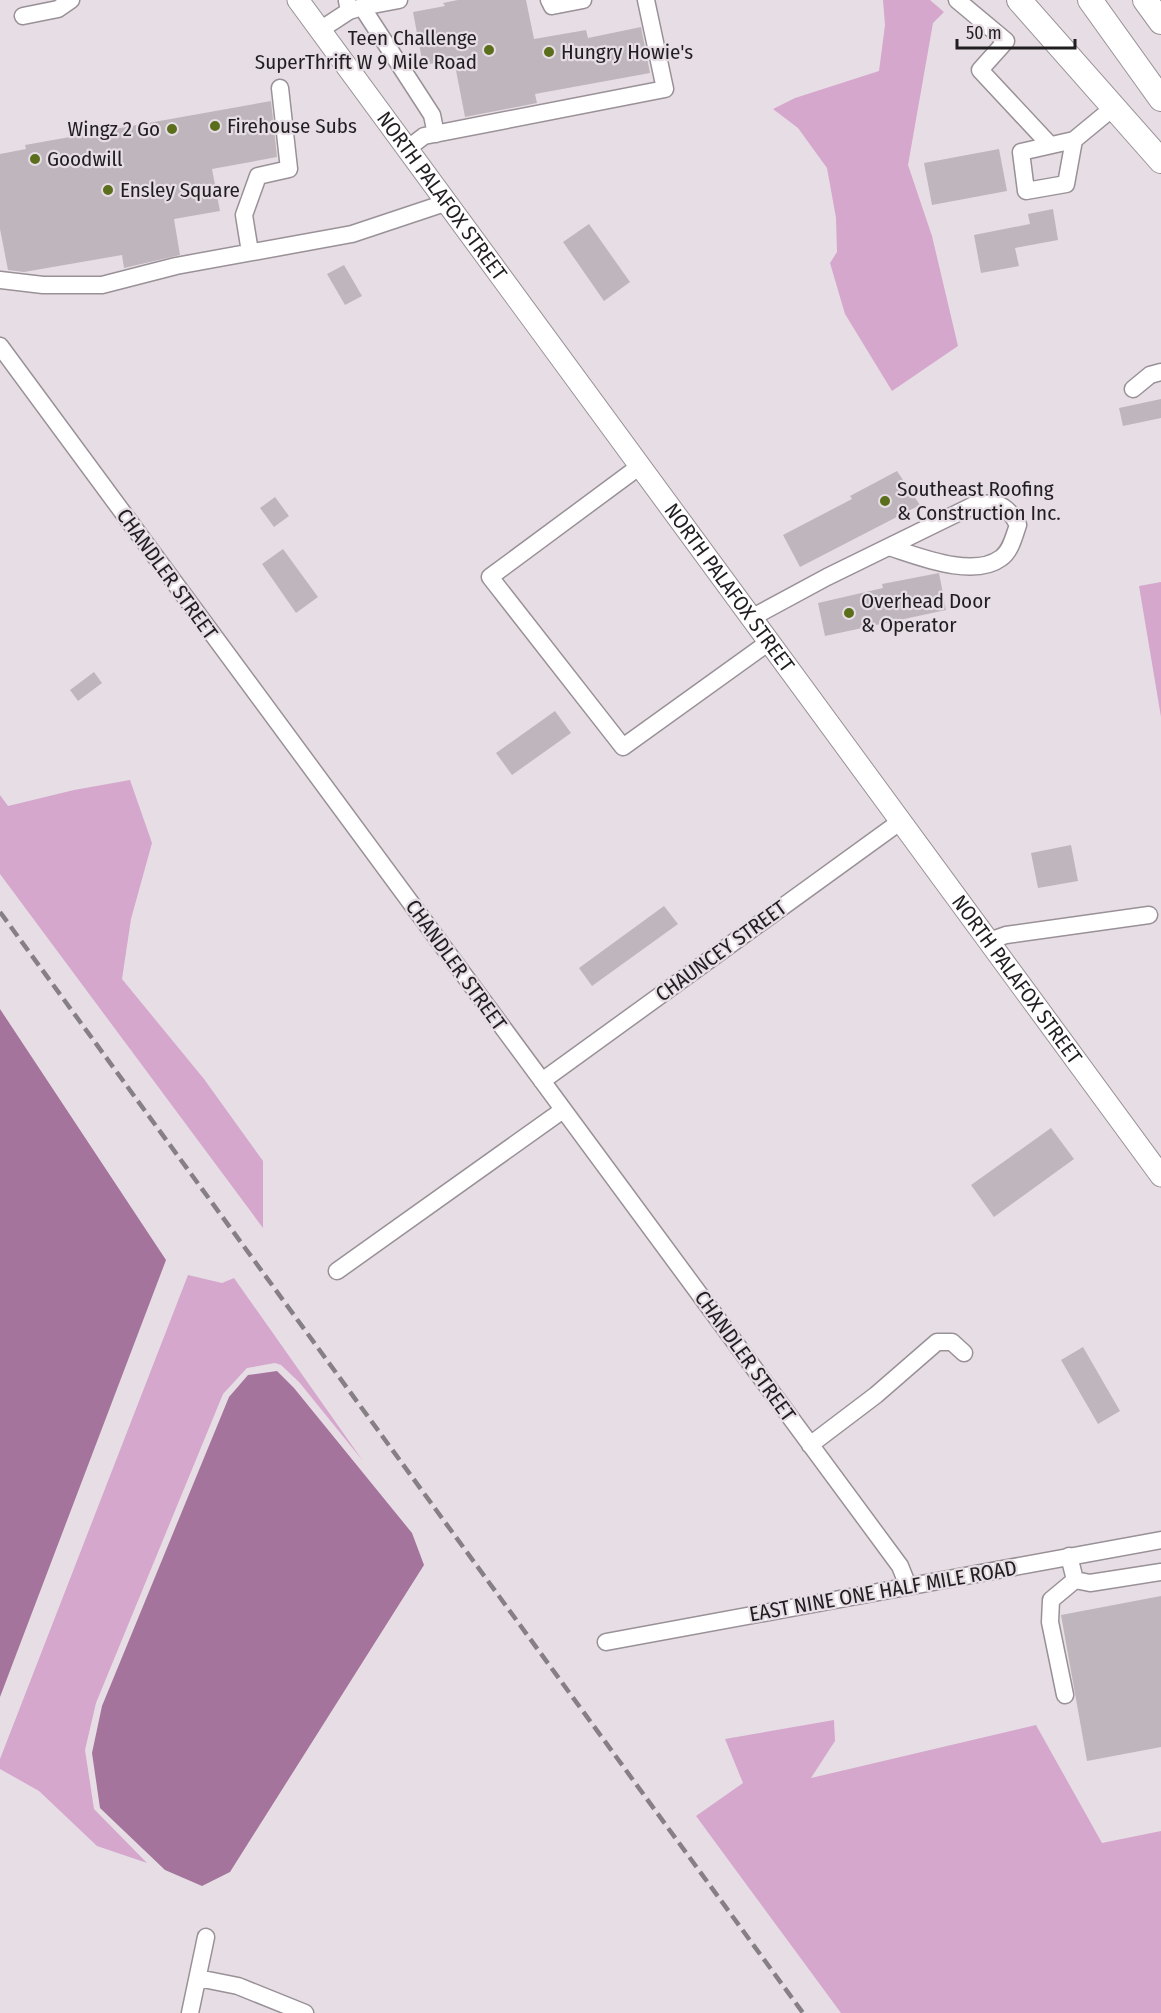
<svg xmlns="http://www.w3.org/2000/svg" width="1161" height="2013" viewBox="0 0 1161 2013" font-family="'Fira Sans Condensed',sans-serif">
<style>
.green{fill:#d5a7cd}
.water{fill:#a4749c}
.building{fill:#beb6bc}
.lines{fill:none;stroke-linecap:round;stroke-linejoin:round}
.minor-casing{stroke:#999197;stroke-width:19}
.major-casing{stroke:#999197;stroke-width:23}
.highway-casing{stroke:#999197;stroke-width:26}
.minor{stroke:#fff;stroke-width:16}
.major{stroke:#fff;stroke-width:21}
.highway{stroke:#fff;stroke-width:24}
.rail{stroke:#868085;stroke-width:4.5;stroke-dasharray:12 6;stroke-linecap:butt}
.poi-dot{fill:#5a6e1c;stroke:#e7dee5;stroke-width:2}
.labels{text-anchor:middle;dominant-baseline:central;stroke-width:4.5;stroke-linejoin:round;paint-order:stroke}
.poi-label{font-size:21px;fill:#211e21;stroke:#e7dee5;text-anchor:start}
.street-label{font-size:21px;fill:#211e21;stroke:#e7dee5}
</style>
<rect width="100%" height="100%" fill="#e7dee5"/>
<path class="green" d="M883,0H930L944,12L933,23L908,165L932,236L958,346L892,391L845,314L830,263L837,252L836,218L827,168L798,128L773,109L795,98L879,71L885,25Z
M1161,582V717L1139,586Z
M130,780L152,843L131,919L122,979L204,1079L263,1161V1228L0,874V795L8,806L74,790Z
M188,1275L222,1283L234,1278L363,1461L299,1382L281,1365L275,1363L247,1368L223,1394L96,1703L85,1750L94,1809L147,1863L97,1846L39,1791L0,1769V1759Z
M834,1720L835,1741L811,1778L1036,1725L1102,1843L1161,1831V2013H841L696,1816L743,1783L725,1739Z"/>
<path class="water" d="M0,1009L166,1260L0,1697Z
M277,1371L294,1388L412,1533L424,1565L230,1872L202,1886L165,1870L100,1808L92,1753L102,1706L229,1397L248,1375Z"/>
<path class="building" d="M458,0H526L534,39L586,30L588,38L641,27L650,73L535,94L537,103L465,117L454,60L423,65L413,12L445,6L443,3Z
M271,101L277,157L212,169L220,211L174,219L180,255L124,268L122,255L24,272L8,270L0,229V154L26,149L25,145Z
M999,149L1007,191L932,205L924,163Z
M1053,209L1058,240L1015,248L1019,266L981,273L974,235L1030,224L1028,214Z
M589,224L630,282L604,301L563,242Z
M344,265L362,296L345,305L327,274Z
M1161,399V418L1123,426L1119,408Z
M897,471L920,505L800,567L783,535L852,499L850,496Z
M275,497L289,516L274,527L260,508Z
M283,549L318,597L296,613L262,564Z
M939,573L946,610L825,636L818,603L883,588L882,584Z
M94,672L102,683L78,701L70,690Z
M555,711L571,733L512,775L496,753Z
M1071,845L1078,881L1038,888L1031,853Z
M664,906L678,924L592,986L579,968Z
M1051,1128L1074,1159L994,1217L971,1185Z
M1083,1347L1120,1411L1098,1424L1061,1360Z
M1161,1596V1747L1087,1761L1061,1615Z"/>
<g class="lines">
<defs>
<path id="minor" d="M549,0L552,6L583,0
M957,0L1006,41L980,70L1050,145
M362,7L399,0
M349,11L362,7L432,115L436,134
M23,16L58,9L71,0
M320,30L349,11L347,1
M1074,140L1066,184L1026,191L1021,152L1074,140L1114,107
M407,149L424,136L665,89L646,0
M250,252L244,215L258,176L289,169L280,88
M0,280L43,285H102L176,266L352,234L445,203
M0,346L900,1566L908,1586
M1133,389L1150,375L1161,372
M640,466L490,577L623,747L769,642
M751,618L827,577L974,505C997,501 1007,504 1018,525C1014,536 1011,551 1001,558C973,579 918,556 889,547
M989,941L1006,935L1149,915
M542,1081L901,821
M337,1271L563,1110
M810,1445L876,1395L937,1342H952L964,1353
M1069,1556L1075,1580L1090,1583L1161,1572
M606,1642L1161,1540
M1065,1695L1050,1622L1051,1600L1075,1580
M198,1978L238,1986L305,2013
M190,2013L206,1937"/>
<g id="major">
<path id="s1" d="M298,0L1161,1176"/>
</g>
<path id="highway" d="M1019,0L1161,161
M1090,0L1161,99
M1145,0L1161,22"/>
</defs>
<use href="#minor" class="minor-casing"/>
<use href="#major" class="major-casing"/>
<use href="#highway" class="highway-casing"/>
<use href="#minor" class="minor"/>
<use href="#major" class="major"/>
<use href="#highway" class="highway"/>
<path class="rail" d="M0,912L803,2013"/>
</g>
<g class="poi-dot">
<circle cx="489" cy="50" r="6"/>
<circle cx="549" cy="52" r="6"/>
<circle cx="215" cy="126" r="6"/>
<circle cx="172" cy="129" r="6"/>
<circle cx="35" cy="159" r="6"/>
<circle cx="108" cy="190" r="6"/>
<circle cx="885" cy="501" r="6"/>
<circle cx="849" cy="613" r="6"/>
</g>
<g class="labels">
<g class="poi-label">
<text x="477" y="38" text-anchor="end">Teen Challenge<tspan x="477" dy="24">SuperThrift W 9 Mile Road</tspan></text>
<text x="561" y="52">Hungry Howie's</text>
<text x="227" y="126">Firehouse Subs</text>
<text x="160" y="129" text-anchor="end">Wingz 2 Go</text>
<text x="47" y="159">Goodwill</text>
<text x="120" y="190">Ensley Square</text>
<text x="897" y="489">Southeast Roofing<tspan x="897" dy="24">&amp; Construction Inc.</tspan></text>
<text x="861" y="601">Overhead Door<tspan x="861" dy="24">&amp; Operator</tspan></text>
</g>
<g class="street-label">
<text stroke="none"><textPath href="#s1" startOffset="243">NORTH PALAFOX STREET</textPath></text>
<text transform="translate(167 574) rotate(54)">CHANDLER STREET</text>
<text stroke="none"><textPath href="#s1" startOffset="729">NORTH PALAFOX STREET</textPath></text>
<text transform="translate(721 951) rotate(-36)">CHAUNCEY STREET</text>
<text transform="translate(456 965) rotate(54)">CHANDLER STREET</text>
<text stroke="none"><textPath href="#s1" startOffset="1215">NORTH PALAFOX STREET</textPath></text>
<text transform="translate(745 1356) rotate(54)">CHANDLER STREET</text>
<text transform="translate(883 1591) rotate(-10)">EAST NINE ONE HALF MILE ROAD</text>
</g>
</g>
<path d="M957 39v9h118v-9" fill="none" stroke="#211e21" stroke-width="3"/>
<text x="966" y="39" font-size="18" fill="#211e21" stroke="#e7dee5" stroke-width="4.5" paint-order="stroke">50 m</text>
</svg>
